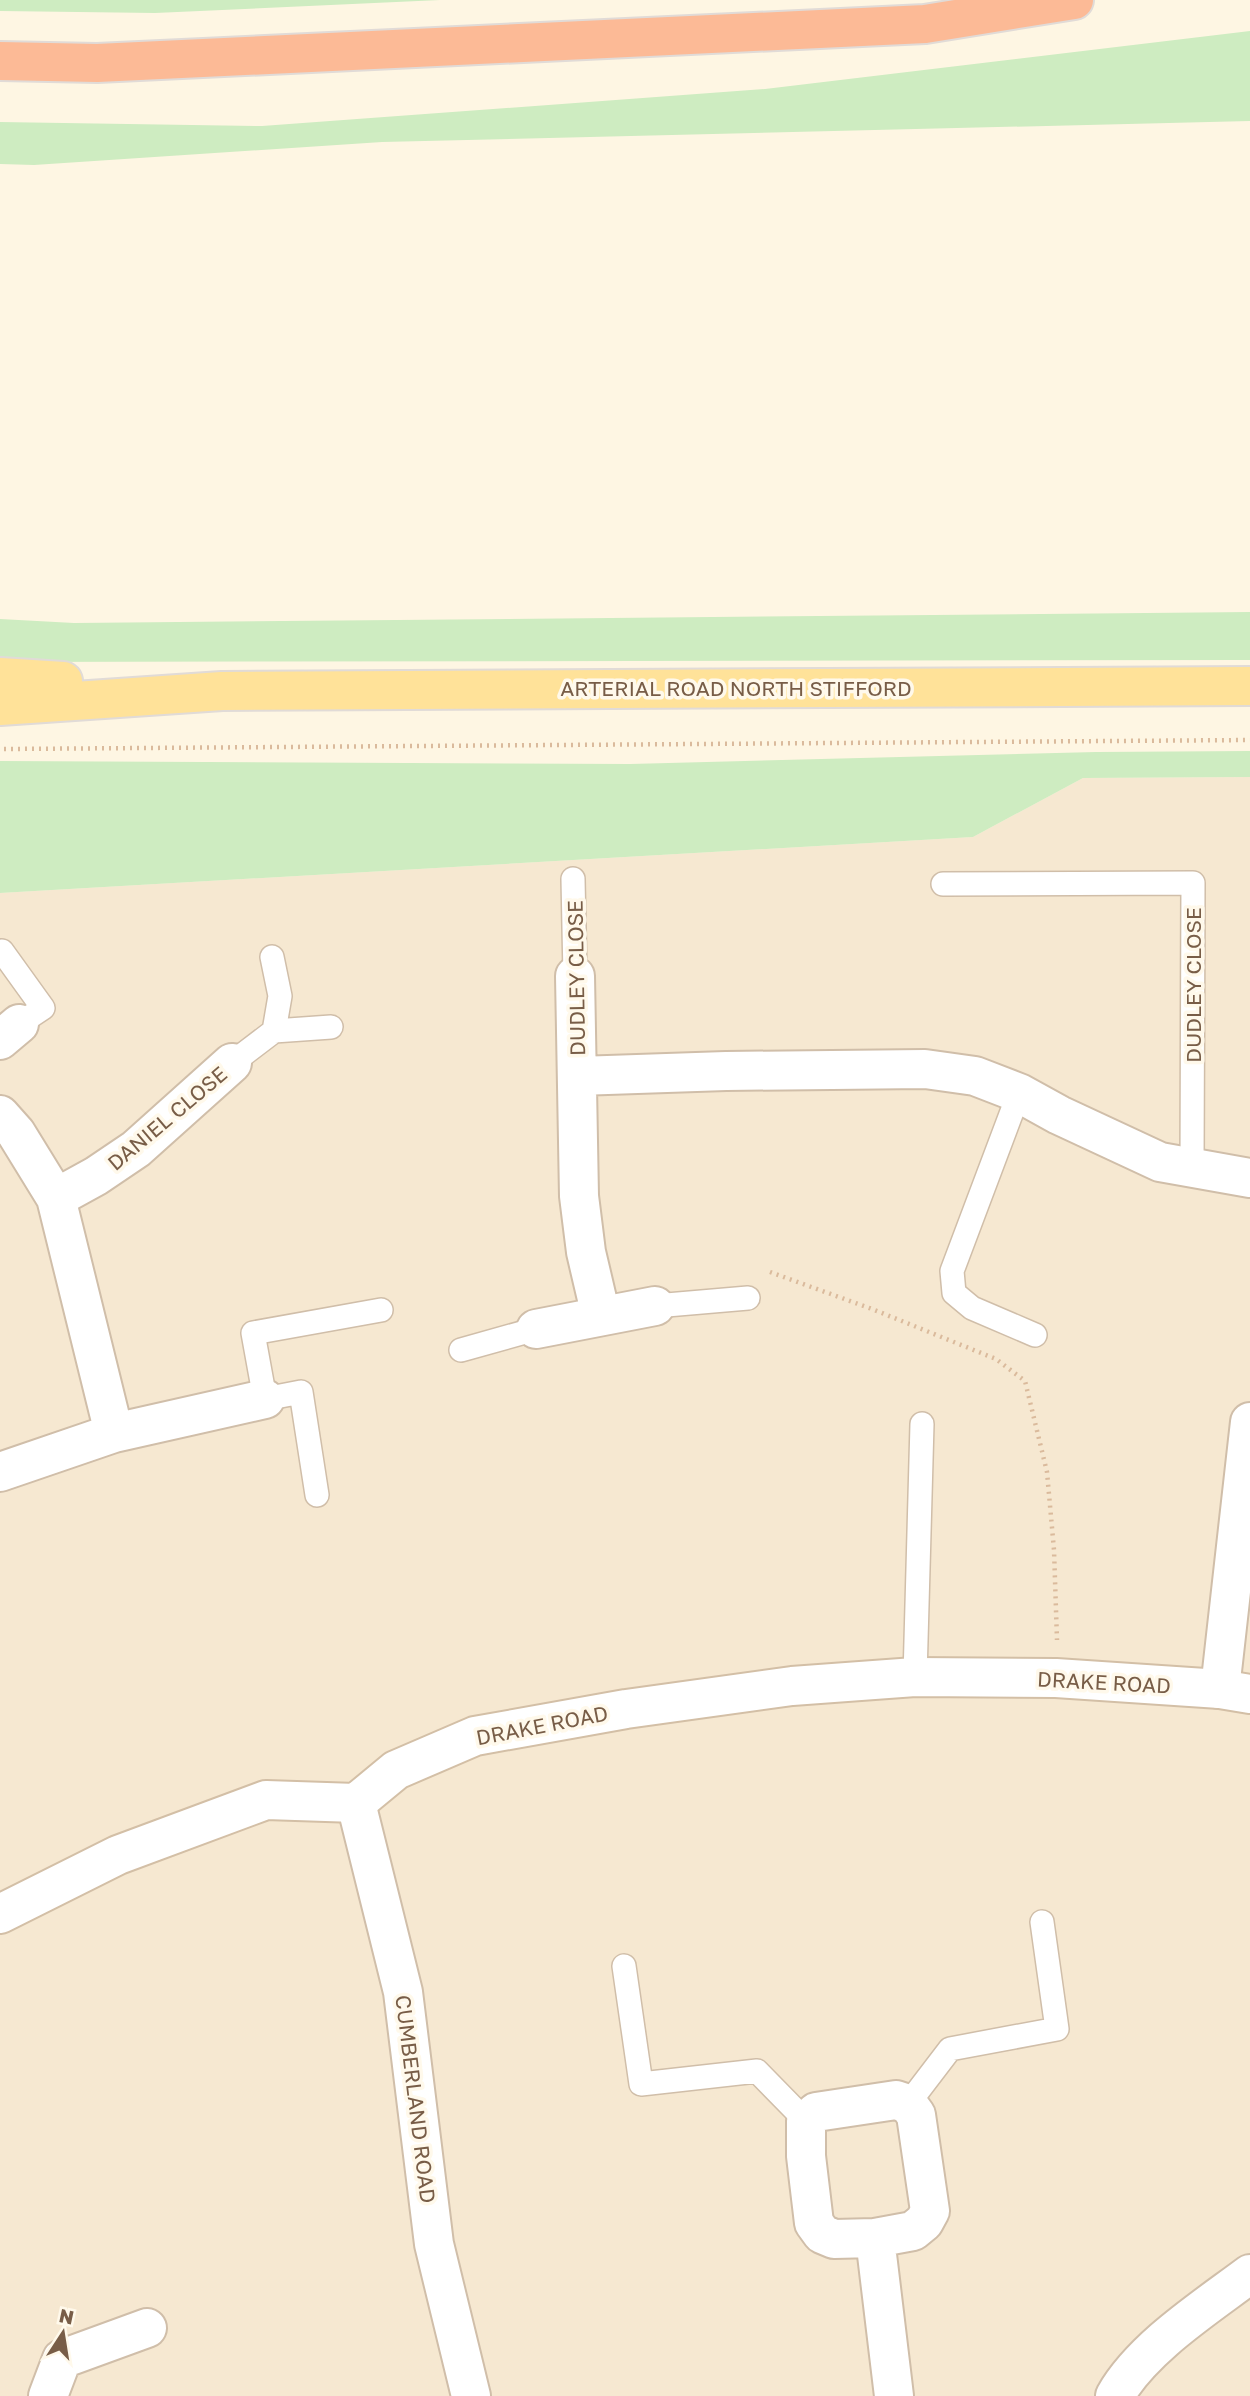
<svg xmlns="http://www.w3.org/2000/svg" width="1250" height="2396" viewBox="0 0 1250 2396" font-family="'Golos Text',sans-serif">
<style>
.residential{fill:#f6e8d1}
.green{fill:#ceecc1}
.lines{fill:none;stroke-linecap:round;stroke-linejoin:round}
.lane-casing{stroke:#d0bea9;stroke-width:26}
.street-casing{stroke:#d0bea9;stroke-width:42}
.secondary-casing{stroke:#d3bfa6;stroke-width:42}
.primary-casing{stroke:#e1dbd7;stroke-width:42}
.highway-casing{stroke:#e1dbd7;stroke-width:42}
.path{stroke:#daba9c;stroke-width:4.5;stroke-dasharray:2 5;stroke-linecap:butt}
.lane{stroke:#fff;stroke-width:23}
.street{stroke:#fff;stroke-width:38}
.secondary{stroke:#fff;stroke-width:38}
.primary{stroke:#ffe299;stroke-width:38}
.highway{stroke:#fcba96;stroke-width:38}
.labels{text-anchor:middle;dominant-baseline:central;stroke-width:7;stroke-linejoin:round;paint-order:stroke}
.street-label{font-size:21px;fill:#785d47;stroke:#fff9eb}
</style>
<rect width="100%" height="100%" fill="#fef6e3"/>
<path class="residential" d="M1250,777V2396H0V893L973,837L1083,778Z"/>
<path class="green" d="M0,0H440L155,13L0,11Z
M1250,31V121L382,142L34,165L0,164V122L262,126L765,89Z
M1250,612V660L0,662V619L74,623Z
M1250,751V777L1083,778L973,837L0,893V761L630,764L1096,752Z"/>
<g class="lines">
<defs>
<path id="lane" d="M573,879L575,976
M943,884L1193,883L1192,1169
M2,951L43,1008L19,1024
M272,957L280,996L274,1031
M232,1063L274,1031L331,1027
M1019,1093L952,1271L954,1293L972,1308L1035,1335
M655,1306L748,1298
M461,1350L536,1329
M317,1495L301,1392L265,1399L253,1333L381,1310
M915,1677L922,1424
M624,1966L641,2084L757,2071L806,2121
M908,2104L950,2049L1057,2029L1042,1922"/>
<path id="street" d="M575,976L579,1196L586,1252L601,1316
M0,1040L19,1024
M578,1076L726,1071L925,1069L975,1076L1019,1093L1059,1115L1160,1162L1250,1178
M0,1115L16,1133L56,1198L114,1433
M56,1198L96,1176L136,1149L232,1063
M536,1329L655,1306
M0,1472L114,1433L265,1399
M1220,1689L1250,1422
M356,1803L403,1992L434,2244L471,2396
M896,2100L908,2104L916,2115L930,2211L924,2222L913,2231L875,2238L834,2239L822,2234L814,2223L806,2156V2121L816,2112Z
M875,2238L894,2396
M48,2396L62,2359L147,2328
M1115,2396C1142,2348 1206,2307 1250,2274"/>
<path id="secondary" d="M0,1914L118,1855L266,1800L356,1803L396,1770L475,1736L626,1709L792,1686L915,1677L1056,1678L1220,1689L1250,1694"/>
<path id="primary" d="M0,677L63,681
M0,706L222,691L1250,686"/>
<path id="highway" d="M0,61L97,63L925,24L1074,0"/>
</defs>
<use href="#lane" class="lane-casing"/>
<use href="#street" class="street-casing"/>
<use href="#secondary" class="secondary-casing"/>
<use href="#primary" class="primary-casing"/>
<use href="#highway" class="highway-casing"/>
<path class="path" d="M4,749L1250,740
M770,1272L872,1309L996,1359L1025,1381L1047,1472L1054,1550L1057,1640"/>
<use href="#lane" class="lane"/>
<use href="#street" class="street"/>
<use href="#secondary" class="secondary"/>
<use href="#primary" class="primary"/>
<use href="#highway" class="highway"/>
</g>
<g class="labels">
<g class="street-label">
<text x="736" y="688">ARTERIAL ROAD NORTH STIFFORD</text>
<text transform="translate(576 978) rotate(-91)">DUDLEY CLOSE</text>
<text transform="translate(1193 985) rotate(-90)">DUDLEY CLOSE</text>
<text transform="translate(167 1118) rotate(-40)">DANIEL CLOSE</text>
<text transform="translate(1104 1682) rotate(3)">DRAKE ROAD</text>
<text transform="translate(542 1725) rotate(-11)">DRAKE ROAD</text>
<text transform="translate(416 2099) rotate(83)">CUMBERLAND ROAD</text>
</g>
</g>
<g transform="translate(63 2333) rotate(12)" stroke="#fff9eb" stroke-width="5" paint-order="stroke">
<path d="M0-5L12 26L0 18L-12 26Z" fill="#785d47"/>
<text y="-10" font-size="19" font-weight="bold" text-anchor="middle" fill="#785d47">N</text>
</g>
</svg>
